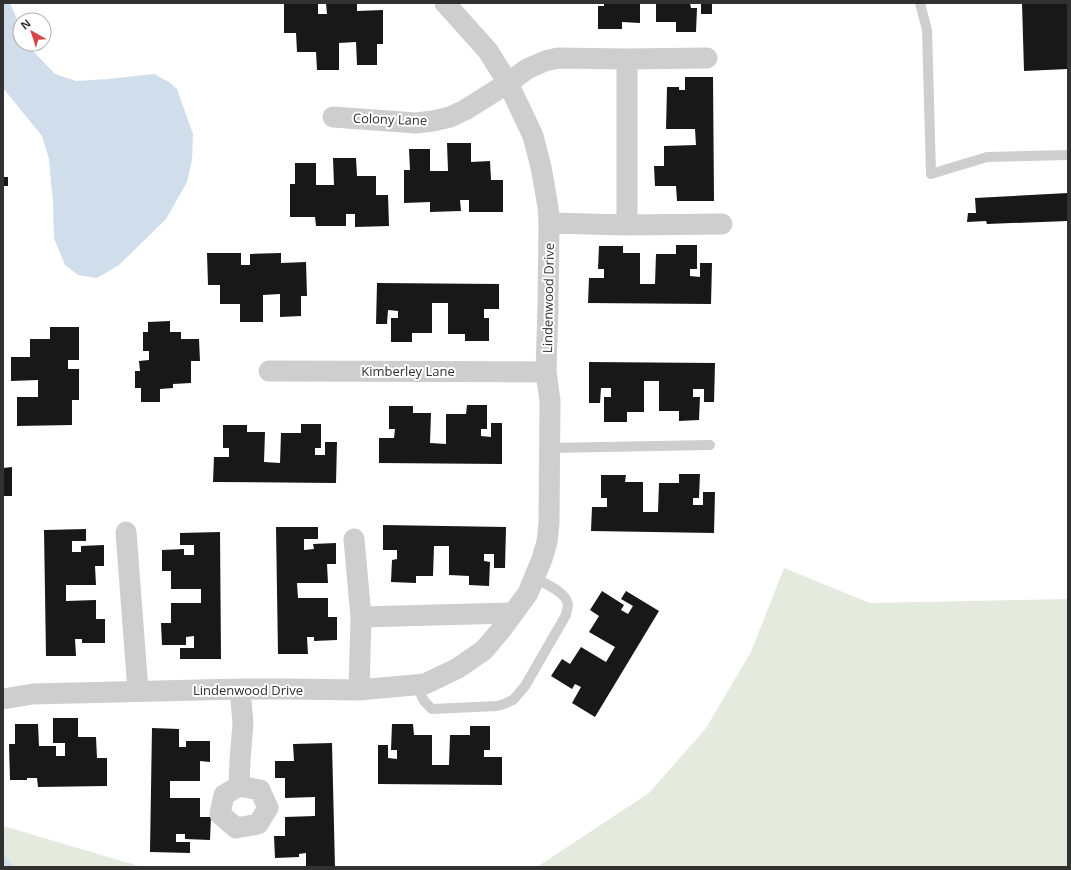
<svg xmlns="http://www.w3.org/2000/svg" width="1071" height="870" viewBox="0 0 1071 870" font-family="'Open Sans',sans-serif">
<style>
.green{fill:#e4eade}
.water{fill:#cfdeea}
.building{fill:#181818}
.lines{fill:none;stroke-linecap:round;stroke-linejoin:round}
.service{stroke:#cecece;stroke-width:10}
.minor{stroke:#cecece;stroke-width:21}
.labels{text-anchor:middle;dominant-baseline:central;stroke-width:4;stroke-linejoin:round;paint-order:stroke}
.street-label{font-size:13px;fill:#313131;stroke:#fff}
</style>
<rect width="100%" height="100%" fill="#fff"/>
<path class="green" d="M784,568L870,603L1068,599V867H537L649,793L706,728L751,652Z
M3,826L142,867H15L3,853Z"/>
<path class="water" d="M3,3H10L20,26V44H29L34,52L55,74L76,81L108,79L154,74L169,82L177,89L193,134L192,160L187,182L166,219L119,265L97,278L78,275L65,265L54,238L53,202L49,159L42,136L3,88Z
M3,853L15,867H3Z"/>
<path class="building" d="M284,3H318V14H327L326,3H357V11L383,10V44H377V65H357L356,42L339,43V70H317L316,52H297L296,33H284Z
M604,3H640V23L622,22V29H598V6H604Z
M656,3H690L691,8H697L696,32H676V22H656Z
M701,3H712V14H701Z
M1022,3H1068V69L1024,71Z
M685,77H713L714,201H677L676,186H655L654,166H664V146L696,145L695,129H666L667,87H679V90H685Z
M447,143H471V162L490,161L491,180H503V212H469V200H460L461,211L430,212V202L404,203V170H410L409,149H430V171H448Z
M333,158H356L357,176H376V195H388L389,226L355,227V214H346V226H316L315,217H290V184H295V163H316V185H334Z
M3,177H8V186H3Z
M1068,193V221L987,224L986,221L967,222L968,213H976L975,198Z
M676,245H697V269H690V276L700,277V263H712L711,304L588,303L589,278H604V269H598L599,246H623V253H640V284H655L656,254H676Z
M207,253H241V265H250V254L281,253V263L306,262L307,296H301V316L280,317V294L263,295V322H240V304H220V285H208Z
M377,283L499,284V309H484V318H489V341H465V334H448V303H432V333H412V342H391V318H398V311L388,310L387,324H376Z
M170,321V332H181V339H199L200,361H191V383L173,384V388L160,389V402H141V388H135V371H140L139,361L149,360V351H143V332H148V322Z
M50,327H79V360H68V369H79V400H72V425L17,426V397H38V380L11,381V357H30V339H50Z
M589,362L715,363L714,402H704V389H693V397H700L699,420L679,421V411H659V381H644V412H627V422H604V397H611V388H601L600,403H589Z
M467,405H487V429H481V436L491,437V423H502V464L379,463V438H394L395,429H389V406H413V413H431L430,443L446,444V414H466Z
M301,424H321V448H315V455H325V442H337L336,483L213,482L214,457H229V448H223V425H247V432H265L264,462L280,463L281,433H301Z
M12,467V496H3V468Z
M679,474H700L699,498H693V505H703V492H715L714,533L591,531L592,507H607V498H601V475H626L625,482H643V512H658L659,483H679Z
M383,525L506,527L505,568H494V554H484V561L490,562L489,586L469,585V576L449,575V546H434L433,576H416V583L391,582L392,560L397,559V550H383Z
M276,527H318V539H304V550L314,549L313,544L336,543V564H327L328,583H297L298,598H328V617H337V640L314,641V637H307L308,654H278Z
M86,529V541H72V552H81V546L104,545V566H95L96,585H66V601L96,600V619H105V643H82V639H75L76,656H46L44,530Z
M220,532L221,659H180V648H194V636L186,637V645H162L161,623H171V603H201V589H171V571H162V550L184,549V555H194V545H180V533Z
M602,591L624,605L621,610L628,614L633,606L621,599L626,591L659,611L595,717L572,703L581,687L575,684L572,689L551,676L562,659L570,664L581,647L606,662L615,647L589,632L599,616L590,610Z
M53,718H78V737H96L97,758H107V786L38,787L37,778H27V780H10L9,744H15V724H38L39,746H56V756H65V743H53Z
M392,724H413L414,735H432V765H449L450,735H470V726H490V750H484V757H502V785L378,784V745H388V758L397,759V750H391Z
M152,728L179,729V747H186V741H210V762L200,761V781H170V798H200V817H211L210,840L185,839V834H176V842H190V853L150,852Z
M332,743L335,867H306V853L299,854V857L275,858L274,836H285V817L315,816V797L285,798V778H275V761H294L293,744Z"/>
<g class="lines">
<path class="service" d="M920,3L927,30L931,174L987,157L1068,155
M549,448L710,445
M419,685C421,697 422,700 432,709L497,706L504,704L513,700L525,686L566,615C566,612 568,608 568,605C567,592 544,583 534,578"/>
<path class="minor" d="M333,117L416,123L433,121L450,117L465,110L508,83L527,69L545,61L558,58L627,59
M549,223L627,225L722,224
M627,225V59L707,58
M269,371L546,372
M126,532L138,691
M354,539L361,617L359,690
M361,617L513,613
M3,699L33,694L240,689H290L359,690L425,684L458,668L484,650L501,630L528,593L542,559L547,542L549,523L550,401L546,372L548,306L549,223L548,207L541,167L533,136L508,83L488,51L445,3
M239,786L260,790L268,808L258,824L236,828L220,814L224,795L239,786L240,760L243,723L240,689"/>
</g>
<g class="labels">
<g class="street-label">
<text transform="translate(390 119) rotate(2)">Colony Lane</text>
<text transform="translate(548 298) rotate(-89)">Lindenwood Drive</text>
<text x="408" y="371">Kimberley Lane</text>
<text x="248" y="690">Lindenwood Drive</text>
</g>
</g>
<rect width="1071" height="870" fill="none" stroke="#313131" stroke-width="8"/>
<g transform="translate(32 32) rotate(321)"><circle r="19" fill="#ffffff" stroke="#adadad"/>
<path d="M0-3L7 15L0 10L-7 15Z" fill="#d64647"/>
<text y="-6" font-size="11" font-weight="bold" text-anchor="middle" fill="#313131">N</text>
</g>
</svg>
